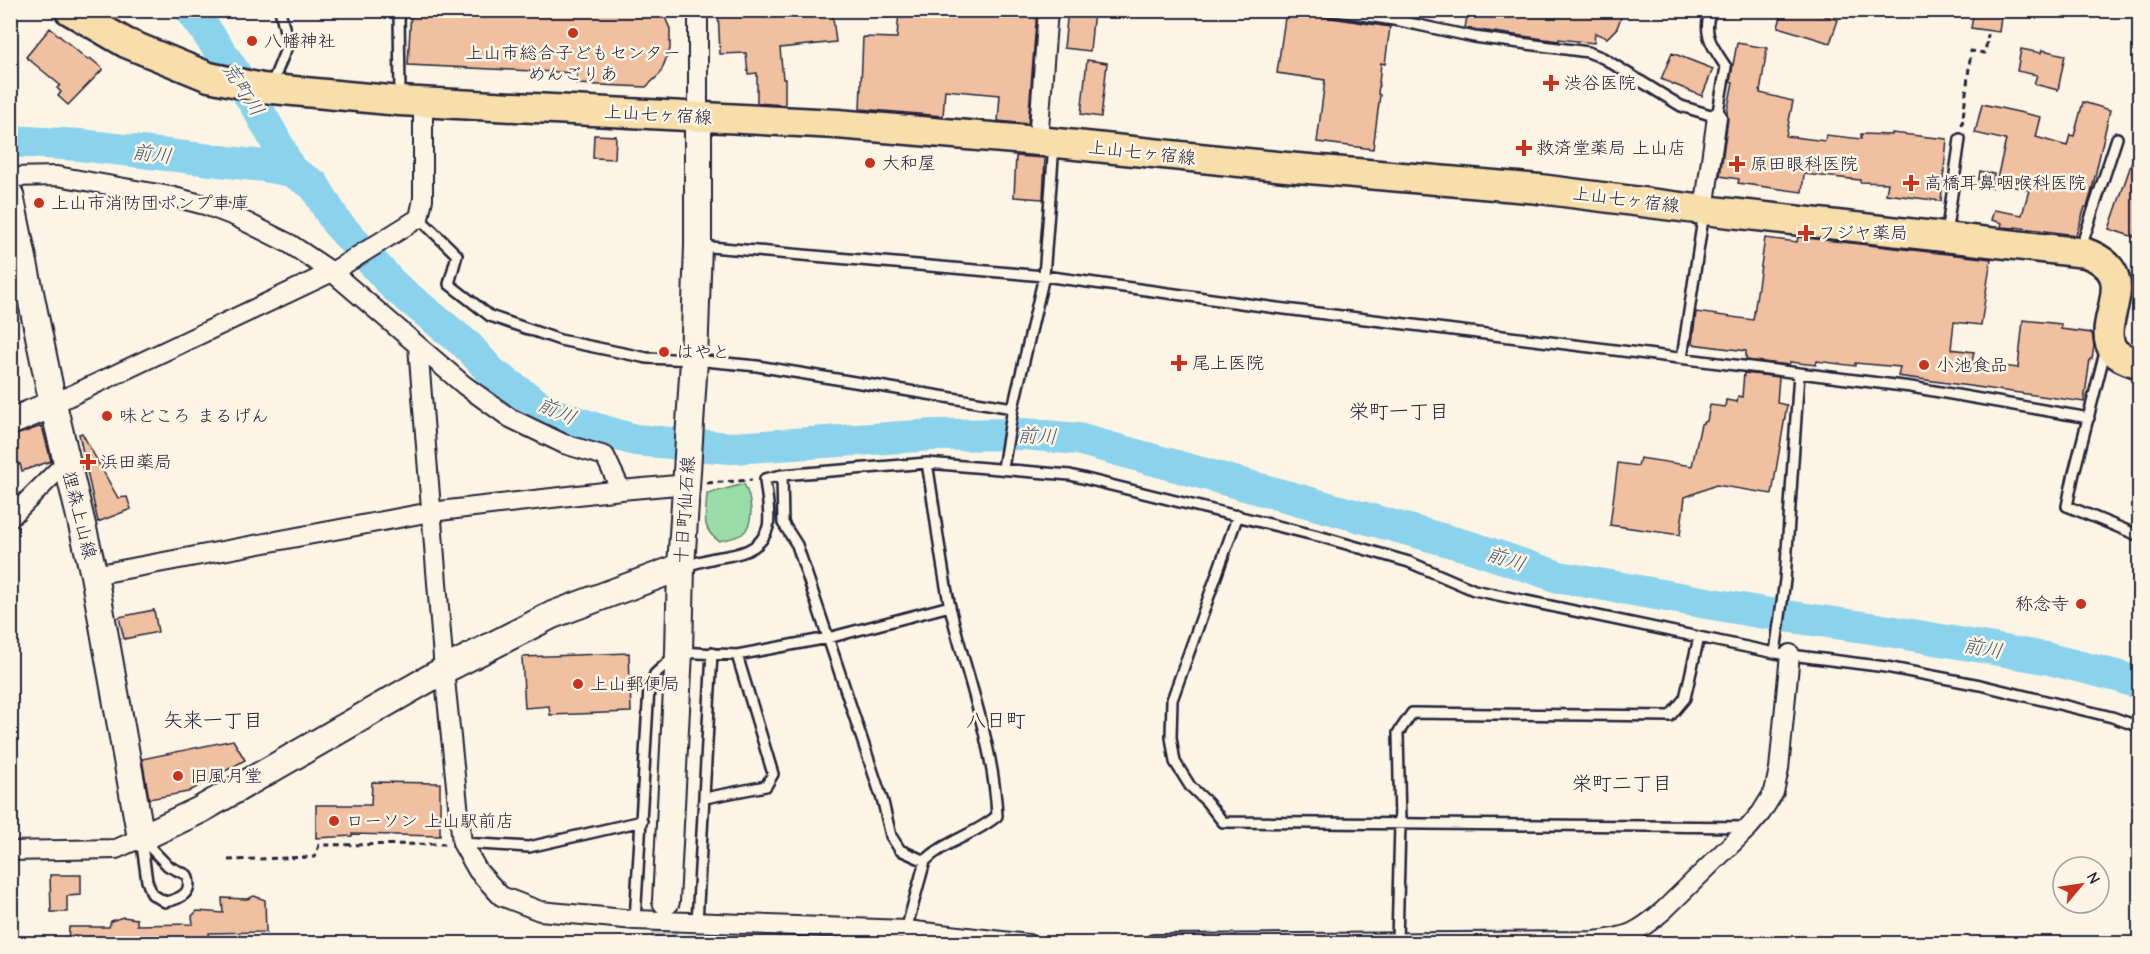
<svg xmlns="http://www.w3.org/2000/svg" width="2150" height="954" viewBox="0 0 2150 954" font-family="'Comic Neue','Klee One',sans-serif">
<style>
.green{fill:#99dca7;stroke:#5e7f71;stroke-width:1.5}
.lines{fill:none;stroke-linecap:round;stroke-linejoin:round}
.river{stroke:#8bd2ec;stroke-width:32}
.building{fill:#f0c0a0;stroke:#22223b;stroke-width:1.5}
.secondary-tunnel{stroke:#d0cbc3;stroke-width:26;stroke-dasharray:26 13;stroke-linecap:butt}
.lane-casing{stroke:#22223b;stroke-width:14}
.street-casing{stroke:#22223b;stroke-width:22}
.secondary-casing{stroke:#22223b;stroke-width:30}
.primary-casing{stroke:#22223b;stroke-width:33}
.path{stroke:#22223b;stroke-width:3;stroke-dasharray:6 4.5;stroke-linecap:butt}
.lane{stroke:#fcf5e5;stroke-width:9}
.street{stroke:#fcf5e5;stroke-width:18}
.secondary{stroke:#fcf5e5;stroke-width:26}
.primary{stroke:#f8deab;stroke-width:28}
.poi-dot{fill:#c8321e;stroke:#fcf5e5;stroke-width:2}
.labels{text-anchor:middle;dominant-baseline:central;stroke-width:5;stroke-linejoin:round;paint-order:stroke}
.poi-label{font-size:18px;fill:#22223b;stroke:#fcf5e5;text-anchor:start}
.street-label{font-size:18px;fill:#22223b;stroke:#fcf5e5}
.water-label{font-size:20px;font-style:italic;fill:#425770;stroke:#fcf5e5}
.neighbourhood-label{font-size:20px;fill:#22223b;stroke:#fcf5e5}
</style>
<rect width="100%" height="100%" fill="#fcf5e5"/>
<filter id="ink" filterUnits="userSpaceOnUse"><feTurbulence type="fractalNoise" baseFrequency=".0167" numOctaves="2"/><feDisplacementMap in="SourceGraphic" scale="12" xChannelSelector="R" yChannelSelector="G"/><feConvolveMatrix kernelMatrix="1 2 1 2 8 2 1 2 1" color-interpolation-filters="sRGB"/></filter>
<g filter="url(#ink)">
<path class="green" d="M744,484C751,497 756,523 742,534C736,538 727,539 719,541C700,529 706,515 707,494Z"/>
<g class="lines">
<path class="river" d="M191,10C228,61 264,114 291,171
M10,141L80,145L264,166L291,171L314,185L336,222L394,286L469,347L492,373L548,412L594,428L635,440L731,448L934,435L1024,434L1078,439L1474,548L1559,577L1764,613L1877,629L2045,658L2121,677L2140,684"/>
</g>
<path class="building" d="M411,10H662L670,29V49L660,74L646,87L576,84L577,73L408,65Z
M718,10H832L836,42L780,48L783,79H785V105L757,103V73L748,74L746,53L720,54Z
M899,10H1037L1028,124L998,121L1000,95L945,90L943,116L860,109L863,37L897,38Z
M1068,10H1094L1090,51L1064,48Z
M1468,10H1609L1622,15L1617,28L1607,38L1595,33L1594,43L1559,39V41L1465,28Z
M1783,10H1825L1823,15L1838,20L1830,43L1778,27Z
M1974,10H2002L1999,32L1971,28Z
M1286,11L1390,27L1385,64L1381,63L1378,94L1380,95L1373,149L1317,142L1325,80L1277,73Z
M50,28L88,60L90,58L103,69L68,105L58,96L61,92L57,88L60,85L26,57Z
M1737,43L1767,48L1760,93L1793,101L1786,136L1825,141L1826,135L1861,139V134L1892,135V133L1947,139L1941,201L1886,194L1888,183L1860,182V180L1804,174L1802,192L1738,183L1739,179L1720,176L1728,119L1727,112L1733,82L1730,81Z
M2021,49L2041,53L2042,50L2065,55L2058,90L2034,84L2037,75L2017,71Z
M1672,53L1713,69L1702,96L1661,79Z
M1087,60L1107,63L1101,117L1081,114Z
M2083,102L2110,110L2091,194L2087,207H2085L2076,235L2015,227V228L2001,227L2002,223L1991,220L1994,210L2022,215L2029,190L1996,183L2006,140L1975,133L1982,104L2041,117L2036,137L2067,146L2070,135L2074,136Z
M594,135L616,136L615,159L593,158Z
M2137,147H2139V223L2134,237L2109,229Z
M1016,156L1045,158L1043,199L1014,197Z
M1980,171L1994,174L1992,188L1978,185Z
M1798,237L1991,259L1981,325L1954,322L1951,349L1974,352L1972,362L2018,368L2023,320L2061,324V329L2092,333L2094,346L2092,359H2090L2084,402L1898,376L1900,367L1855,363V366L1817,361L1816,365L1790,362L1789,365L1746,360V351L1692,344L1696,312L1753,320L1765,238L1797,242Z
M1744,373L1779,377L1777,403L1787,405L1772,494L1716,485L1685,497L1680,535L1610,525L1618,463L1638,466L1640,458L1692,466L1701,424L1707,421L1710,405L1725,407L1726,400L1737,402L1738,396L1742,397Z
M42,426L51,461L22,471L20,464L15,466L10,452V437Z
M82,433L118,498L127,497L131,509L98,522L79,434Z
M154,610L158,632L124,639L119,617Z
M629,653L631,712L550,715L549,706L525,708L522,657Z
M233,740L245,760L188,792L149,799L142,759Z
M372,782L440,783V836L352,834V836L316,838V805H371Z
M50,875H81V895L67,896V912H51Z
M254,896L265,900L266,932L209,933L210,944H68L69,927H109L111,921L123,917L137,919V925L193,924L192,916L197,911L223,913L222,898L247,899Z"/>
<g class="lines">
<path class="secondary-tunnel" d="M664,944L666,901"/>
<defs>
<path id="lane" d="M399,10L400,98
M1329,10L1400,21L1474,37L1588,52L1603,58L1681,106L1717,117L1726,67C1714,49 1700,32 1712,10
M271,86L288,44L280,10
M419,218L457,255L449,284L490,316L560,340L647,358L694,360L757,366L1013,408
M1946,235L1960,139
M699,246L1044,276L1277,308L1911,387L2089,418
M2080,250L2117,138
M2106,348L2074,473L2067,506L2140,536
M1682,358L1704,212
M1003,468L1013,408L1044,276L1054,145
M782,475L783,523L797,545L883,802L891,836L900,850L925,861
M1238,515L1172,700L1171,737L1175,762L1190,786L1206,801L1223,822L1747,827
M683,567C693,564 704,560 715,558C736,555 761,552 768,527C771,513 766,493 765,479L782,475L927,463L1070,475L1322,537L1409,562L1474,590L1775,653L1886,667L1980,685L2112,717L2140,727
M1775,653L1785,580L1799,373
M705,798L766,786L773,774L737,655
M141,838L168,866L187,875C194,893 180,899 165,902L152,894L147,881Z
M462,843L529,847L642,821
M635,920L649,688L655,674L679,652L737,655L828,638L950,606
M697,922L712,653
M906,930L925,861C945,841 975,835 997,816C994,744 966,676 950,607C940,560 935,510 927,463
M1397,942L1400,823L1398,733L1412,713L1670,716L1685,698L1699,637"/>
<path id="street" d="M698,118V10
M1038,141L1048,10
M10,177L57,176L170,196L205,205L234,216L290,244L332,272L464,385L510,418L564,444L605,456L621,490L431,512L94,575
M1704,210L1717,117
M418,346L444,670L462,843L478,871L501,896L540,911L635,920L906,930L1028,944
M53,404L332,272L419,218L423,199V101
M621,490L688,484
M10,518L66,462
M10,851L116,849L141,838
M1154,944L1592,941C1627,938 1638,933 1664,910L1749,827L1761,813L1774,792L1779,769L1790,654"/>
<path id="secondary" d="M10,195L53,404L94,575L141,838L200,810L444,670L552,615L681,567
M10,422L53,404
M666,901L679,652L681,567L694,360L698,246V118"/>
<path id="primary" d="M69,10L126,43L209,77L262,88L400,101L837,124L1038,141L1286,167L1540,189L1704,210L2086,253C2147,276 2092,322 2114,351C2120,358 2131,361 2140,364"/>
</defs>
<use href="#lane" class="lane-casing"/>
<use href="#street" class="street-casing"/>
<use href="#secondary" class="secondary-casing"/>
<use href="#primary" class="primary-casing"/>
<path class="path" d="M1962,126L1971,51L1985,53L1988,34
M707,483L752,480
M228,860L315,857L319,845L445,844"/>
<use href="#lane" class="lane"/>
<use href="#street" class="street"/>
<use href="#secondary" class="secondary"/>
<use href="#primary" class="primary"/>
</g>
</g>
<g class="poi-dot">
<circle cx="573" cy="33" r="6"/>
<circle cx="252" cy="41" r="6"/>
<path d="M1548 74h6v6h6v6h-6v6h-6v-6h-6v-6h6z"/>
<path d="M1521 139h6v6h6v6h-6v6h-6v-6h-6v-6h6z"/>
<circle cx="870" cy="163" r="6"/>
<path d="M1734 155h6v6h6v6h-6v6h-6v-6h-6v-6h6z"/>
<path d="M1908 174h6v6h6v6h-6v6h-6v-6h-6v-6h6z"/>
<circle cx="39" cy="203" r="6"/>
<path d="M1803 224h6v6h6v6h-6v6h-6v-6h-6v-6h6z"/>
<circle cx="664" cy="352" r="6"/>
<path d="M1176 354h6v6h6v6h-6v6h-6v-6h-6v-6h6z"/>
<circle cx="1924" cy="365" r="6"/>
<circle cx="107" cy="416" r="6"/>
<path d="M85 453h6v6h6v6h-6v6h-6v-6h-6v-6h6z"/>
<circle cx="2081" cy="604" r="6"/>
<circle cx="578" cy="684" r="6"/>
<circle cx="178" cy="776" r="6"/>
<circle cx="334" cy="821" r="6"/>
</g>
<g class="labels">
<g class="poi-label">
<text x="264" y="41">八幡神社</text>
<text x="573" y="53" text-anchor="middle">上山市総合子どもセンター<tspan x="573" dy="21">めんごりあ</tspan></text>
<text x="1564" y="83">渋谷医院</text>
<text x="1536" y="148">救済堂薬局 上山店</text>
<text x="882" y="163">大和屋</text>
<text x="1750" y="164">原田眼科医院</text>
<text x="1924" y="183">高橋耳鼻咽喉科医院</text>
<text x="51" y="203">上山市消防団ポンプ車庫</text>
<text x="1818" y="233">フジヤ薬局</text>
<text x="676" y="352">はやと</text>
<text x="1192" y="363">尾上医院</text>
<text x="1936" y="365">小池食品</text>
<text x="119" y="416">味どころ まるげん</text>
<text x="100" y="462">浜田薬局</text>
<text x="2069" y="604" text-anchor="end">称念寺</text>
<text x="590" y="684">上山郵便局</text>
<text x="190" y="776">旧風月堂</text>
<text x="346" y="821">ローソン 上山駅前店</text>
</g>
<g class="street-label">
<text transform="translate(658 115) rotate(3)">上山七ヶ宿線</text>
<text transform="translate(1142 153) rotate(6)">上山七ヶ宿線</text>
<text transform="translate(1626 200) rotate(7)">上山七ヶ宿線</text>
<text transform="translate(685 510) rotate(-86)">十日町仙石線</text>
<text transform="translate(79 515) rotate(76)">狸森上山線</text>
</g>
<g class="water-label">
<text transform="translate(243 89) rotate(57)">荒町川</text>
<text transform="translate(152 154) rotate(7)">前川</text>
<text transform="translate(557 411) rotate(24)">前川</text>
<text transform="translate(1037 436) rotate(3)">前川</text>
<text transform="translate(1506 559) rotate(18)">前川</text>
<text transform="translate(1983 648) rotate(10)">前川</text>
</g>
<g class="neighbourhood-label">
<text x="1399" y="411">栄町一丁目</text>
<text x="213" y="720">矢来一丁目</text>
<text x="996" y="720">八日町</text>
<text x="1622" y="783">栄町二丁目</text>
</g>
</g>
<rect width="2150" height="954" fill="none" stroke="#fcf5e5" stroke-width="36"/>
<rect x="18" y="18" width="2114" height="918" fill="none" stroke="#22223b" stroke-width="2" filter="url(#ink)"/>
<g transform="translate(2081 885) rotate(61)"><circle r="28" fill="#fcf5e5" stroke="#a5a1a1" stroke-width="1.5"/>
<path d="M0-4.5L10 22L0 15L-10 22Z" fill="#c8321e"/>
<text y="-9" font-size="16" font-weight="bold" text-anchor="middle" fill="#22223b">N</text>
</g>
</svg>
